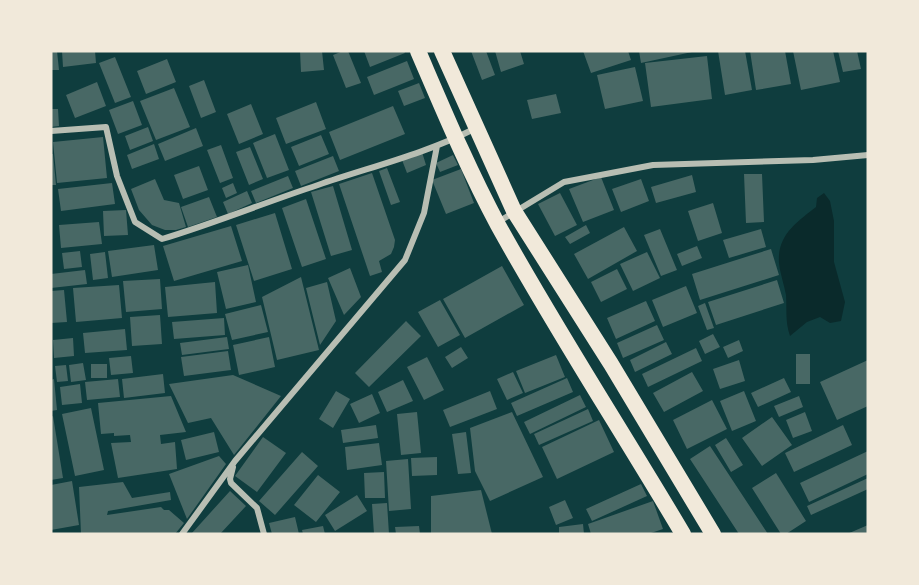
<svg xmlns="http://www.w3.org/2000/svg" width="919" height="585" viewBox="0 0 919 585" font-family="Roboto,sans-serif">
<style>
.water{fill:#0a2a2b}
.building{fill:#486865}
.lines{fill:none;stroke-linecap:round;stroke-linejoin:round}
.minor{stroke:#b8beb3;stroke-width:6}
.trunk{stroke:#f1e9da;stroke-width:16}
</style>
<rect width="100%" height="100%" fill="#0f3d3e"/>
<path class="water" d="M824,193L830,201L834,221V262L845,302L841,321L830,323L820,317L807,322L790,336C785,321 787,310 786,295C784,284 780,273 779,263C777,235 797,222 816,207L817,198Z"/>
<path class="building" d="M51,51H57L59,70H51Z
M62,51H95L96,63L63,67Z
M300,51H322L324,70L301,72Z
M343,51H348L361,83L346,88L333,55Z
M364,51H404L405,53L370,67Z
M471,51H486L495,75L482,80Z
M495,51H520L524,64L501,72Z
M583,51H628L631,60L591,73Z
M639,51H692V52L641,63Z
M718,51H745L752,90L725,95Z
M750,51H785L791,84L756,90Z
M793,51H833L840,82L801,90Z
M838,51H857L861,69L843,72Z
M707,56L712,99L651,107L645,63Z
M115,57L131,97L115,103L99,63Z
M167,59L176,82L146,94L137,71Z
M407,61L414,79L374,95L367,77Z
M635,67L643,101L605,109L597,75Z
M204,80L216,112L201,118L189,86Z
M97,82L106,106L75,118L66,95Z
M419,83L425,98L404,106L398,91Z
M174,88L190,127L156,140L140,101Z
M556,94L561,113L532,119L527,100Z
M133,101L142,125L118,134L109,110Z
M316,102L326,129L286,144L276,118Z
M251,104L263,134L239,144L227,114Z
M393,106L405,134L340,160L329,132Z
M51,109H58L59,126L51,127Z
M148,127L153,141L130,150L125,136Z
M196,128L203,146L165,161L158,144Z
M275,134L289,170L267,178L253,143Z
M321,135L329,154L299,166L291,147Z
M103,137L107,178L57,183L53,142Z
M154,144L159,159L132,169L127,155Z
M221,145L233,178L220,183L207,150Z
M250,147L263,179L249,185L236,152Z
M422,152L426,165L407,173L402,160Z
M51,154H53L56,185H51Z
M453,155L458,165L440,172L436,163Z
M333,156L339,171L301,186L295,171Z
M199,166L208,190L183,199L174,175Z
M387,168L400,202L391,205L379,171Z
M461,169L474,203L446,214L432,180Z
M372,173L395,240L394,247L391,254L379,261L382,272L370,276L339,184Z
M744,174H762L764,222L746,223Z
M692,175L696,192L656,203L651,187Z
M288,176L293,188L256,203L251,191Z
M601,177L614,210L583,222L569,189Z
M155,179L164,200L179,203L186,227L176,230H165L152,225L139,210L131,189Z
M641,179L649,201L621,212L612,189Z
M112,183L115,204L61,211L58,189Z
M233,183L237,193L226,198L222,188Z
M333,186L352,250L331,256L311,192Z
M247,191L252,203L228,214L223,202Z
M560,193L577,225L555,236L538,204Z
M209,197L217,217L188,227L181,207Z
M306,199L326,259L302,267L282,208Z
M713,203L722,233L698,241L688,211Z
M126,210L128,235L104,236L103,211Z
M275,213L292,269L254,281L236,225Z
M99,222L102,244L61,248L59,225Z
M586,225L590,233L570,244L565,237Z
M231,226L242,261L174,281L163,246Z
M624,227L637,251L588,279L574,254Z
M660,229L677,270L661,276L644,235Z
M761,229L766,247L729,258L723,240Z
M154,245L158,270L112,277L108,251Z
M697,246L702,258L682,266L677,254Z
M771,249L779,275L700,300L692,274Z
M80,251L82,267L64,269L62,253Z
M105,252L108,278L93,280L90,254Z
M647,252L660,278L633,291L620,264Z
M248,265L256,302L226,309L217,272Z
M502,266L524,305L465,338L443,299Z
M350,268L361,297L344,315L328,278Z
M617,269L627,289L601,302L591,282Z
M85,270L87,284L51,288V274Z
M301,277L319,350L277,360L262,297Z
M160,279L162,309L126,312L123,281Z
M777,280L784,303L716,325L708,302Z
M215,282L217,313L168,317L165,287Z
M327,282L336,321L320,345L306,288Z
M119,285L122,318L76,322L73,288Z
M686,286L697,313L663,327L652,300Z
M64,290L67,322L51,323V291Z
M440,300L460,335L438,347L418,312Z
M646,301L655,321L616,339L607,318Z
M705,303L714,328L707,330L698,306Z
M261,305L268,332L232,340L225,314Z
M160,315L162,344L132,346L130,317Z
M224,318L225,335L174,339L172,322Z
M406,321L421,336L369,387L355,373Z
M657,325L664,340L623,358L617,343Z
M125,329L127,350L85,353L83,333Z
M713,334L720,347L705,354L699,341Z
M227,337L229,349L182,355L180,343Z
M269,337L275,367L239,375L233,345Z
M73,338L74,356L54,358L53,340Z
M739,340L743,351L728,358L723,347Z
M666,342L672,354L635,372L630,360Z
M461,347L468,358L452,368L445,357Z
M696,348L702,361L648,387L642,374Z
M228,351L231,370L184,376L181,357Z
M796,354H810V384H796Z
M556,355L565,377L525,393L516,371Z
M131,356L133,373L111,375L109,358Z
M427,357L444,390L424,400L407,367Z
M739,360L745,381L720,389L713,369Z
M868,360V406L837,420L820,382Z
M83,363L86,380L71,382L69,365Z
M91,364H107V378H91Z
M66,365L68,381L57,382L55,366Z
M513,372L523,393L507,400L497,379Z
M692,372L703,391L664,412L653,393Z
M163,374L165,393L124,398L122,379Z
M233,375L281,396L234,455L211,418L188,423L169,384Z
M567,378L573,392L517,416L511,403Z
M784,378L791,392L758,407L751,393Z
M54,379L57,410L51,411V380Z
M118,379L120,397L87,400L85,382Z
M403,380L413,401L387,412L378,392Z
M80,384L82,403L62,405L60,387Z
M336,391L350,399L333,428L319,419Z
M490,391L497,409L450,427L443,410Z
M744,391L756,421L732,431L720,401Z
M372,394L380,413L359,423L350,404Z
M580,395L586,407L530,434L524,422Z
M171,396L186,432L160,435L161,444L175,442L177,469L118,478L111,443L131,442L130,435L114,436V433L101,434L98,403Z
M799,396L803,407L779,417L774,406Z
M712,400L727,429L687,449L673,420Z
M91,408L104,470L75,476L62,414Z
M588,409L593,421L539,445L534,434Z
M417,412L421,453L401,455L397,414Z
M512,412L543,477L490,501L475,471L470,428Z
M805,412L812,431L793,438L786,420Z
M53,416L63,478L51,480V417Z
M772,417L792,445L762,466L742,438Z
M599,420L614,452L557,479L542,447Z
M376,425L378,438L343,443L341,430Z
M843,425L852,445L794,472L785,453Z
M214,432L219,452L186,460L181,440Z
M466,432L471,473L458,474L452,434Z
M263,437L286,453L257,492L235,476Z
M726,438L743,465L731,472L715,445Z
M379,443L382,465L347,470L345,447Z
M710,446L768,534H739L690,459Z
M868,451V474L809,502L800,483Z
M302,452L318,466L275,515L259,501Z
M219,456L226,464L187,519L169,474Z
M437,457V475L412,476L411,458Z
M408,459L411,509L389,511L386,461Z
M384,472L385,498H365L364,473Z
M776,473L806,521L786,534H781L752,488Z
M318,475L340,492L316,522L294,505Z
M868,478V489L811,515L807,506Z
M72,481L79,525L51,530V485Z
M123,482L132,498L170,492L171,500L108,511L107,515L161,507L164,510H169L184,523L175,534H81L79,487Z
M641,484L647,496L592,521L586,509Z
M481,490L492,534H431V496Z
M230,491L246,506L220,534L192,533Z
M357,495L367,511L335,531L325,515Z
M565,500L573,518L556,525L549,507Z
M653,501L663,529L648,534H591L588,524Z
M387,503L389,534H374L372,504Z
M295,517L299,534H272L269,523Z
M583,524L584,534H559V527Z
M868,525V534H847Z
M323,526L325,534H303L302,530Z
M419,526L420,534H396L395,527Z"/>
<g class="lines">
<path class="minor" d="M51,131L106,127L117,176L135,222L162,239C215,223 266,202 318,185C370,167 425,154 474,129
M498,222L564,182L653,165L813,160L868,155
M233,467L230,479L231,483L257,508L264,534
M182,534L235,461L405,260L424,213L437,146"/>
<path class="trunk" d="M418,51C443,109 468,169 498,225C556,330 622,431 683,534
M442,51L514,211L611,364L713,534"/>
</g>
<rect width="919" height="585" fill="none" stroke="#f1e9da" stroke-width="105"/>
</svg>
